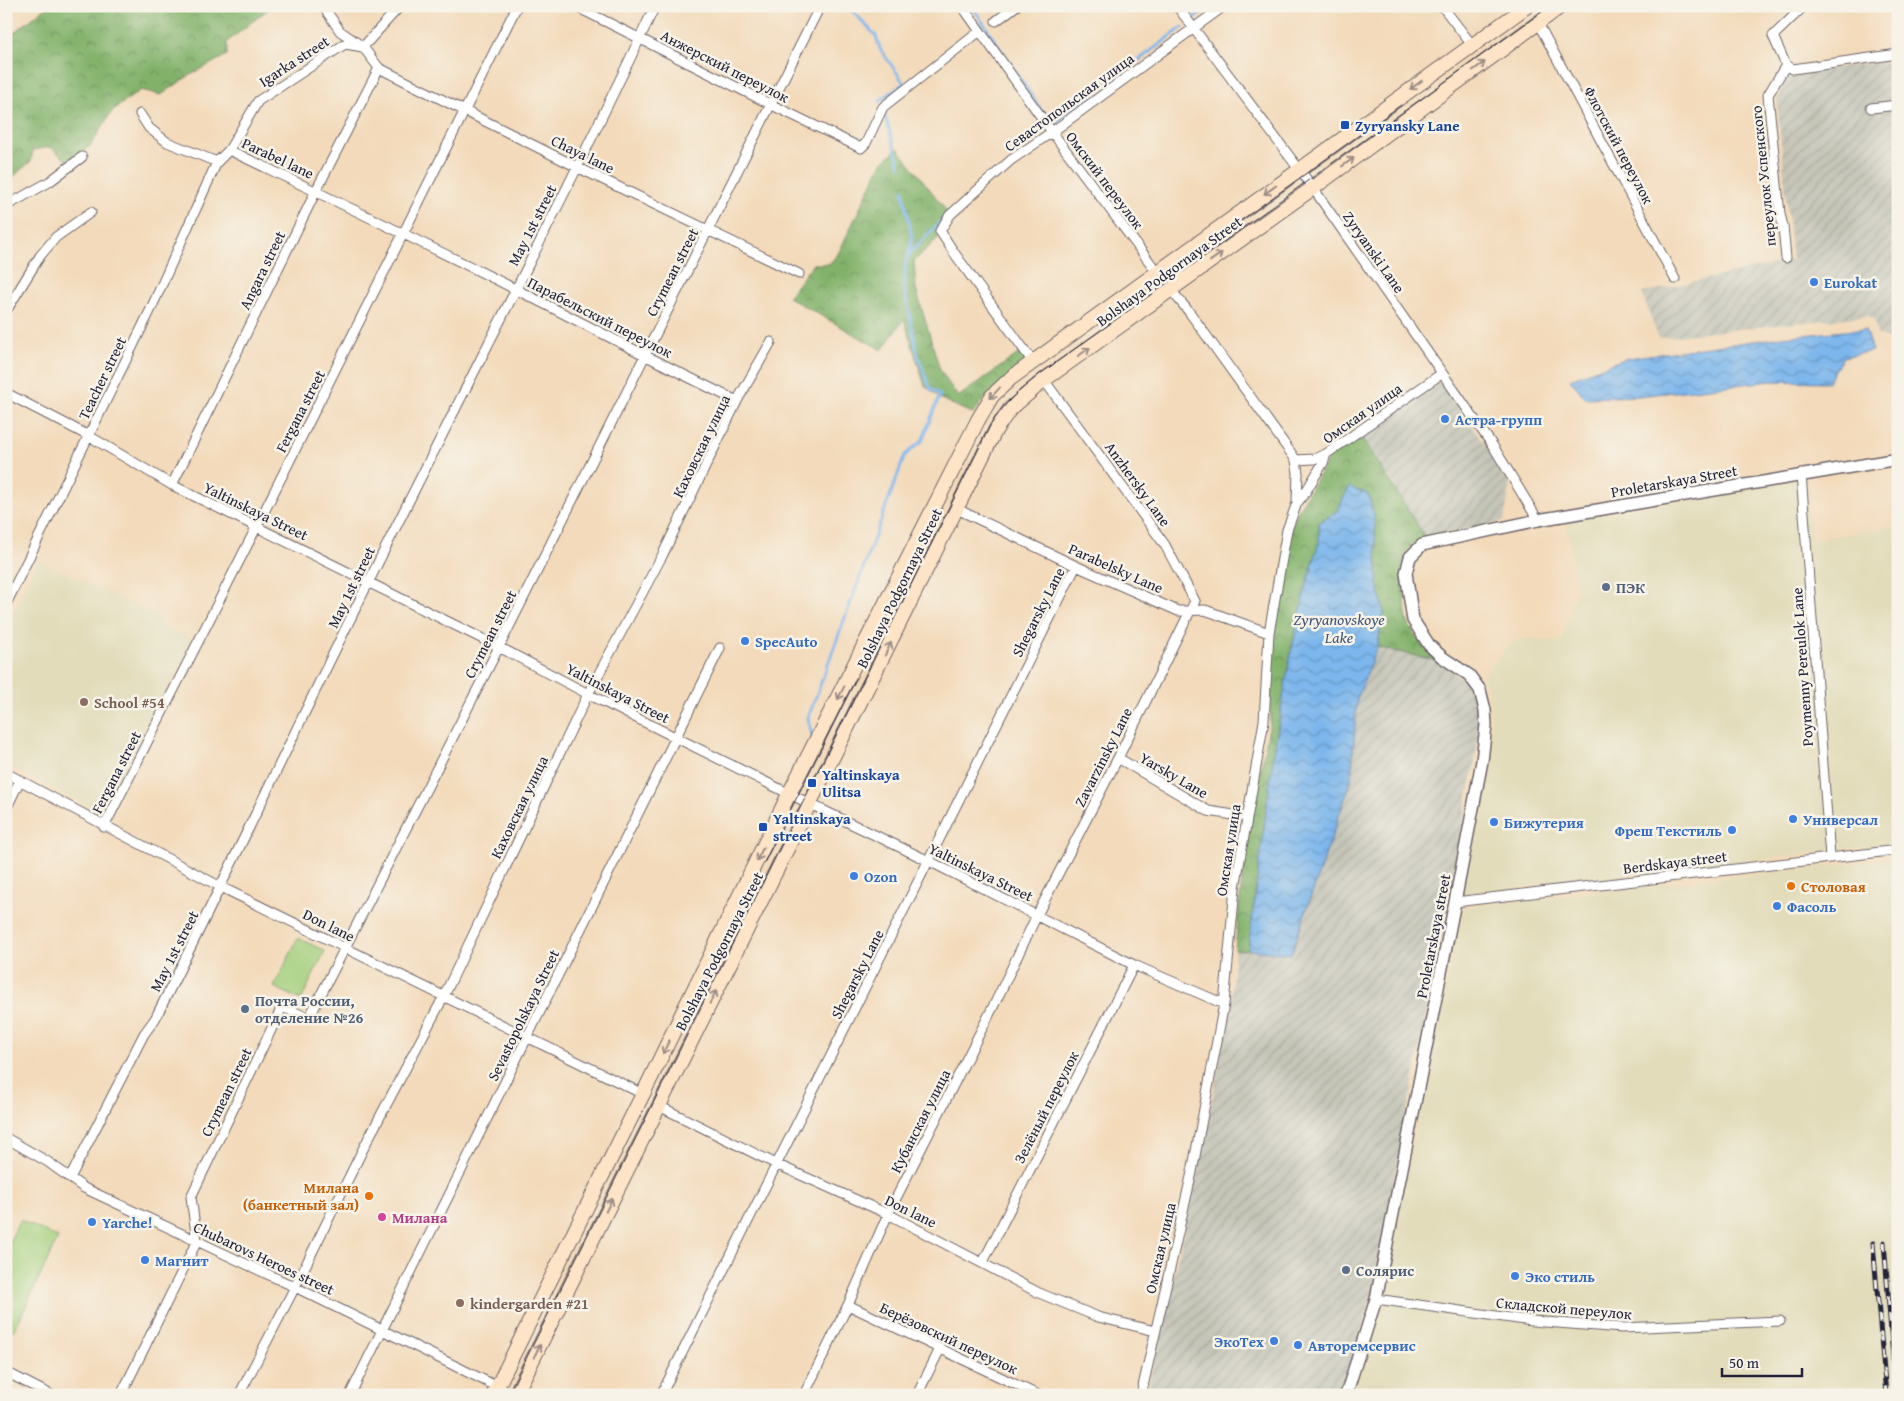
<svg xmlns="http://www.w3.org/2000/svg" width="1904" height="1401" viewBox="0 0 1904 1401" font-family="'Gentium Book Plus',serif">
<style>
.built{fill:#e2dcba}
.industrial{fill:url(#industrial-furrows)}
.forest{fill:url(#forest-crowns);stroke:#526a53}
.park{fill:#a3cf7b;stroke:#62785b}
.water{fill:url(#water-waves);stroke:#4e6c94}
.lines{fill:none;stroke-linecap:round;stroke-linejoin:round}
.stream{stroke:#7bb6ec;stroke-width:3}
.minor-casing{stroke:#6b6267;stroke-width:11}
.tertiary-casing{stroke:#6b6267;stroke-width:14}
.secondary-casing{stroke:#6b6267;stroke-width:16}
.minor{stroke:#fff;stroke-width:9}
.tertiary{stroke:#fff;stroke-width:11}
.secondary{stroke:#fee4c6;stroke-width:14}
.tram{stroke:#22223b;stroke-width:1}
.rail-casing{stroke:#22223b;stroke-width:5}
.rail{stroke:#f7f3e8;stroke-width:3;stroke-dasharray:9;stroke-linecap:butt}
.oneway{stroke:#9b8d87}
.transit-dot{fill:#1a4fb4;stroke:#f7f3e8;stroke-width:2}
.shop-dot{fill:#3f7fe0;stroke:#f7f3e8;stroke-width:2}
.service-dot{fill:#5c6f8a;stroke:#f7f3e8;stroke-width:2}
.education-dot{fill:#8d6e63;stroke:#f7f3e8;stroke-width:2}
.food-dot{fill:#e8710a;stroke:#f7f3e8;stroke-width:2}
.hotel-dot{fill:#d1479c;stroke:#f7f3e8;stroke-width:2}
.labels{text-anchor:middle;dominant-baseline:central;stroke-width:5;stroke-linejoin:round;paint-order:stroke}
.street-label{font-size:15px;fill:#22223b;stroke:#f7f3e8}
.transit-label{font-size:15px;font-weight:bold;fill:#164399;stroke:#f7f3e8;text-anchor:start}
.shop-label{font-size:15px;font-weight:bold;fill:#366cbe;stroke:#f7f3e8;text-anchor:start}
.service-label{font-size:15px;font-weight:bold;fill:#4e5e75;stroke:#f7f3e8;text-anchor:start}
.education-label{font-size:15px;font-weight:bold;fill:#785e54;stroke:#f7f3e8;text-anchor:start}
.food-label{font-size:15px;font-weight:bold;fill:#c56008;stroke:#f7f3e8;text-anchor:start}
.hotel-label{font-size:15px;font-weight:bold;fill:#b23c85;stroke:#f7f3e8;text-anchor:start}
.water-label{font-size:16px;font-style:italic;fill:#415679;stroke:#f7f3e8}
</style>
<defs>
<pattern id="industrial-furrows" width="10" height="10" patternUnits="userSpaceOnUse" patternTransform="scale(1.25)"><rect width="10" height="10" fill="#c5c5b8"/><path d="M-1 1l2-2M0 10L10 0M9 11l2-2" fill="none" stroke="#a9a99f"/></pattern>
<pattern id="forest-crowns" width="20" height="18" patternUnits="userSpaceOnUse" patternTransform="scale(1.25)"><rect width="20" height="18" fill="#82b26b"/><path d="M2 6a3 3 0 1 1 6 0M12 15a3 3 0 1 1 6 0" fill="none" stroke="#6a9059"/></pattern>
<pattern id="water-waves" width="16" height="10" patternUnits="userSpaceOnUse" patternTransform="scale(1.25)"><rect width="16" height="10" fill="#7bb6ec"/><path d="M0 5q4-4 8 0t8 0" fill="none" stroke="#6494c0"/></pattern>
</defs>
<rect width="100%" height="100%" fill="#f7f3e8"/>
<filter id="ink" filterUnits="userSpaceOnUse"><feTurbulence type="fractalNoise" baseFrequency=".02" numOctaves="2"/><feDisplacementMap in="SourceGraphic" scale="10" xChannelSelector="R" yChannelSelector="G"/><feConvolveMatrix kernelMatrix="1 2 1 2 8 2 1 2 1" color-interpolation-filters="sRGB"/></filter>
<filter id="wash" filterUnits="userSpaceOnUse"><feTurbulence type="fractalNoise" baseFrequency=".0096" numOctaves="4" result="noise"/><feDisplacementMap in="SourceGraphic" scale="20" xChannelSelector="R" yChannelSelector="G"/><feGaussianBlur stdDeviation="1.12" result="paint"/><feColorMatrix in="noise" values="0 0 0 0 0 0 0 0 0 0 0 0 0 0 0 0 0 1.4 0 .05"/><feComposite in="paint" operator="in"/></filter>
<g filter="url(#wash)">
<rect width="100%" height="100%" fill="#f3daba"/>
<path class="built" d="M1805,478L1811,540L1898,526V843L1463,894L1488,762L1492,725L1491,709L1487,687L1482,677L1507,647L1517,640L1527,638L1561,642L1576,591L1566,520Z
M38,560L161,618L158,624L194,640L102,813L6,764V629Z
M1898,858V1395H1352L1380,1302L1462,907Z"/>
<path class="industrial" d="M1898,61V344L1877,334L1875,320L1868,316L1784,324L1658,338L1642,293L1792,260L1777,99L1788,75L1855,65Z
M1439,382L1489,449L1510,484L1504,521L1426,538L1360,435Z
M1377,647L1438,661L1464,680L1473,694L1478,710L1479,725L1475,760L1371,1300L1341,1395H1146L1198,1172L1230,1008L1235,950L1291,954L1351,781L1357,699Z"/>
<path class="forest" d="M48,6H272L227,42V55L190,75L161,95L141,90L113,110L90,146L67,161L51,147L33,150L31,161L6,183V39Z
M898,148L948,213L937,239L914,261L916,289L940,370L958,397L1021,352L1028,362L988,394L973,414L941,399L925,386L904,319L882,350L788,297L813,264H829L838,254L881,164Z
M1360,435L1426,538C1396,546 1401,576 1405,599C1406,606 1405,616 1408,622C1414,638 1427,651 1438,661L1377,647L1384,614L1378,584L1374,515L1349,487L1337,511L1319,523V542L1305,591L1290,657L1273,758L1248,950H1235L1241,888L1251,818L1270,722L1272,634L1291,528L1300,507L1330,456Z"/>
<path class="park" d="M298,938L325,951L301,1000L274,987Z
M20,1220L58,1238L14,1331L6,1327V1249Z"/>
<path class="water" d="M1865,329L1872,351L1843,357L1828,382L1771,381L1639,396L1585,398L1570,379L1627,358L1783,337Z
M1349,487L1368,494L1374,515L1378,584L1384,614L1377,647L1357,699L1351,781L1291,954L1248,950L1273,758L1290,657L1305,591L1319,542V523L1337,511Z"/>
<g class="lines">
<path class="stream" d="M848,6L876,36L880,49L904,83L880,101
M972,6L1051,125
M1184,6L1193,19L1211,6
M884,112L900,166
M1052,125L1183,27
M1017,151L1041,133
M909,254L943,219
M812,736L808,718L905,455L922,441L940,395L930,388L918,357L905,291V267L912,239L903,190"/>
</g>
</g>
<g filter="url(#ink)">
<g class="lines">
<defs>
<path id="minor" d="M323,6L340,31L363,47L379,68L577,167L799,274
M575,6L772,105L861,148L866,143L883,107L980,31
M962,6L1052,132L1157,272
M1177,6L1313,188L1493,446L1538,520
M1442,6L1472,45
M1804,6L1773,36L1786,65L1793,69L1898,54
M996,21L1016,6
M1538,23L1675,279
M1786,65L1768,95L1780,214L1783,226L1786,258
M1871,108L1898,105
M140,114L149,128L167,142L217,162
M229,150C325,196 420,241 515,289C589,326 662,365 737,401
M6,206L49,182L82,157
M1171,290L1190,313L1296,460L1314,459L1326,454
M6,311L40,256L56,237L91,212
M1033,362L955,254L940,231L950,215L1011,160L1052,132L1224,6
M6,393L89,436L172,485L499,647L588,694L810,804L929,861L1134,965L1224,1004
M1296,460L1298,473L1297,502
M1801,474L1830,857
M172,485L316,191L379,68
M957,509L1076,566L1178,611L1205,610L1269,633
M6,604L150,311L217,162L229,150L258,101L345,44L363,47L400,6
M1118,758L1208,811L1247,817
M6,773L221,887L643,1094
M6,809L20,780
M104,827L257,526L517,6
M1455,902L1898,850
M659,1106L776,1164L888,1214L1039,1293L1098,1317L1155,1331
M6,1138L48,1162L84,1188L295,1287L514,1395
M70,1178L144,1034L155,1019C228,874 297,726 369,581C464,389 564,200 655,6
M983,1262L1134,965
M1376,1299L1532,1321L1622,1328L1780,1321
M848,1305L1038,1395
M6,1372L51,1395
M121,1395L197,1241L191,1197L282,1007L309,1018L499,647L820,6
M239,1395L295,1287L365,1145L444,996L588,694L662,556L737,401L771,342
M350,1395L720,648
M661,1395L1076,566
M804,1395L848,1305L888,1214L996,1001L1037,915L1118,758L1195,601L1165,545L1044,380
M917,1395L940,1349
M1141,1395L1192,1172L1224,1004L1235,888L1264,721L1269,633L1287,530L1297,503L1305,493L1323,463L1326,454L1441,374"/>
<path id="tertiary" d="M1346,1395L1376,1299L1455,902L1482,761L1486,725L1485,710L1480,690L1469,675L1442,657L1429,645L1413,620L1406,573L1410,557L1422,545L1538,520L1898,459"/>
<path id="secondary" d="M493,1395L643,1094L789,794L978,420L992,396L1011,378L1527,6
M515,1395L996,429L1010,409L1044,380L1313,188L1561,6"/>
</defs>
<use href="#minor" class="minor-casing"/>
<use href="#tertiary" class="tertiary-casing"/>
<use href="#secondary" class="secondary-casing"/>
<use href="#minor" class="minor"/>
<use href="#tertiary" class="tertiary"/>
<use href="#secondary" class="secondary"/>
<path class="tram" d="M1204,247L1401,105
M764,863L856,679
M508,1395L990,426C1006,401 1017,392 1040,374L1550,6"/>
<defs>
<path id="rail" d="M1884,1242L1896,1395
M1873,1243L1886,1395"/>
</defs>
<use href="#rail" class="rail-casing"/>
<use href="#rail" class="rail"/>
</g>
<defs><path id="oneway-shaft" d="M-6 0H5M1.5-3L5.5 0L1.5 3" fill="none" stroke-width="1.6" stroke-linecap="round" stroke-linejoin="round" transform="scale(1.25)"/></defs>
<g class="oneway">
<use href="#oneway-shaft" transform="translate(1479 66) rotate(-36)"/>
<use href="#oneway-shaft" transform="translate(1416 85) rotate(144)"/>
<use href="#oneway-shaft" transform="translate(1348 162) rotate(-36)"/>
<use href="#oneway-shaft" transform="translate(1270 190) rotate(144)"/>
<use href="#oneway-shaft" transform="translate(1216 257) rotate(-36)"/>
<use href="#oneway-shaft" transform="translate(1084 352) rotate(-35)"/>
<use href="#oneway-shaft" transform="translate(995 393) rotate(132)"/>
<use href="#oneway-shaft" transform="translate(888 649) rotate(-64)"/>
<use href="#oneway-shaft" transform="translate(841 693) rotate(117)"/>
<use href="#oneway-shaft" transform="translate(760 854) rotate(116)"/>
<use href="#oneway-shaft" transform="translate(713 997) rotate(-63)"/>
<use href="#oneway-shaft" transform="translate(666 1047) rotate(116)"/>
<use href="#oneway-shaft" transform="translate(609 1205) rotate(-64)"/>
<use href="#oneway-shaft" transform="translate(537 1351) rotate(-64)"/>
</g>
</g>
<g class="transit-dot">
<rect x="1340" y="120" width="10" height="10" rx="2.5"/>
<rect x="807" y="778" width="10" height="10" rx="2.5"/>
<rect x="758" y="822" width="10" height="10" rx="2.5"/>
</g>
<g class="shop-dot">
<circle cx="1814" cy="282" r="5"/>
<circle cx="1445" cy="419" r="5"/>
<circle cx="745" cy="641" r="5"/>
<circle cx="1793" cy="819" r="5"/>
<circle cx="1494" cy="822" r="5"/>
<circle cx="1732" cy="830" r="5"/>
<circle cx="854" cy="876" r="5"/>
<circle cx="1777" cy="906" r="5"/>
<circle cx="92" cy="1222" r="5"/>
<circle cx="145" cy="1260" r="5"/>
<circle cx="1515" cy="1276" r="5"/>
<circle cx="1274" cy="1341" r="5"/>
<circle cx="1298" cy="1345" r="5"/>
</g>
<g class="service-dot">
<circle cx="1606" cy="587" r="5"/>
<circle cx="245" cy="1009" r="5"/>
<circle cx="1346" cy="1270" r="5"/>
</g>
<g class="education-dot">
<circle cx="84" cy="702" r="5"/>
<circle cx="460" cy="1303" r="5"/>
</g>
<g class="food-dot">
<circle cx="1791" cy="886" r="5"/>
<circle cx="369" cy="1196" r="5"/>
</g>
<circle class="hotel-dot" cx="382" cy="1217" r="5"/>
<g class="labels">
<g class="street-label">
<text transform="translate(294 61) rotate(-33)">Igarka street</text>
<text transform="translate(725 66) rotate(27)">Анжерский переулок</text>
<text transform="translate(1069 102) rotate(-36)">Севастопольская улица</text>
<text transform="translate(1619 145) rotate(62)">Флотский переулок</text>
<text transform="translate(583 154) rotate(26)">Chaya lane</text>
<text transform="translate(278 158) rotate(25)">Parabel lane</text>
<text transform="translate(1763 176) rotate(-96)">переулок Успенского</text>
<text transform="translate(1105 180) rotate(53)">Омский переулок</text>
<text transform="translate(532 225) rotate(-63)">May 1st street</text>
<text transform="translate(1374 252) rotate(55)">Zyryanski Lane</text>
<text transform="translate(262 270) rotate(-64)">Angara street</text>
<text transform="translate(1169 271) rotate(-36)">Bolshaya Podgornaya Street</text>
<text transform="translate(672 272) rotate(-63)">Crymean street</text>
<text transform="translate(600 317) rotate(27)">Парабельский переулок</text>
<text transform="translate(102 378) rotate(-64)">Teacher street</text>
<text transform="translate(300 411) rotate(-63)">Fergana street</text>
<text transform="translate(1362 413) rotate(-35)">Омская улица</text>
<text transform="translate(701 446) rotate(-64)">Каховская улица</text>
<text transform="translate(1674 481) rotate(-10)">Proletarskaya Street</text>
<text transform="translate(1138 484) rotate(54)">Anzhersky Lane</text>
<text transform="translate(256 511) rotate(26)">Yaltinskaya Street</text>
<text transform="translate(1116 568) rotate(24)">Parabelsky Lane</text>
<text transform="translate(351 587) rotate(-64)">May 1st street</text>
<text transform="translate(899 588) rotate(-64)">Bolshaya Podgornaya Street</text>
<text transform="translate(1038 612) rotate(-63)">Shegarsky Lane</text>
<text transform="translate(490 634) rotate(-63)">Crymean street</text>
<text transform="translate(1802 667) rotate(-94)">Poymenny Pereulok Lane</text>
<text transform="translate(618 693) rotate(27)">Yaltinskaya Street</text>
<text transform="translate(1103 757) rotate(-63)">Zavarzinsky Lane</text>
<text transform="translate(116 772) rotate(-63)">Fergana street</text>
<text transform="translate(1174 775) rotate(30)">Yarsky Lane</text>
<text transform="translate(519 807) rotate(-64)">Каховская улица</text>
<text transform="translate(1228 850) rotate(-81)">Омская улица</text>
<text transform="translate(1675 862) rotate(-7)">Berdskaya street</text>
<text transform="translate(981 872) rotate(26)">Yaltinskaya Street</text>
<text transform="translate(329 925) rotate(26)">Don lane</text>
<text transform="translate(1433 936) rotate(-79)">Proletarskaya street</text>
<text transform="translate(174 951) rotate(-63)">May 1st street</text>
<text transform="translate(719 951) rotate(-63)">Bolshaya Podgornaya Street</text>
<text transform="translate(857 974) rotate(-63)">Shegarsky Lane</text>
<text transform="translate(523 1015) rotate(-64)">Sevastopolskaya Street</text>
<text transform="translate(226 1092) rotate(-64)">Crymean street</text>
<text transform="translate(1046 1107) rotate(-63)">Зелёный переулок</text>
<text transform="translate(920 1121) rotate(-63)">Кубанская улица</text>
<text transform="translate(911 1211) rotate(26)">Don lane</text>
<text transform="translate(1160 1248) rotate(-77)">Омская улица</text>
<text transform="translate(264 1258) rotate(25)">Chubarovs Heroes street</text>
<text transform="translate(1564 1308) rotate(5)">Складской переулок</text>
<text transform="translate(949 1338) rotate(25)">Берёзовский переулок</text>
</g>
<g class="transit-label">
<text x="1355" y="125">Zyryansky Lane</text>
<text x="822" y="774">Yaltinskaya<tspan x="822" dy="17">Ulitsa</tspan></text>
<text x="773" y="818">Yaltinskaya<tspan x="773" dy="17">street</tspan></text>
</g>
<g class="shop-label">
<text x="1824" y="282">Eurokat</text>
<text x="1455" y="419">Астра-групп</text>
<text x="755" y="641">SpecAuto</text>
<text x="1803" y="819">Универсал</text>
<text x="1504" y="822">Бижутерия</text>
<text x="1722" y="830" text-anchor="end">Фреш Текстиль</text>
<text x="864" y="876">Ozon</text>
<text x="1787" y="906">Фасоль</text>
<text x="102" y="1222">Yarche!</text>
<text x="155" y="1260">Магнит</text>
<text x="1525" y="1276">Эко стиль</text>
<text x="1264" y="1341" text-anchor="end">ЭкоТех</text>
<text x="1308" y="1345">Авторемсервис</text>
</g>
<g class="service-label">
<text x="1616" y="587">ПЭК</text>
<text x="255" y="1000">Почта России,<tspan x="255" dy="17">отделение №26</tspan></text>
<text x="1356" y="1270">Солярис</text>
</g>
<g class="education-label">
<text x="94" y="702">School #54</text>
<text x="470" y="1303">kindergarden #21</text>
</g>
<g class="food-label">
<text x="1801" y="886">Столовая</text>
<text x="359" y="1187" text-anchor="end">Милана<tspan x="359" dy="17">(банкетный зал)</tspan></text>
</g>
<g class="hotel-label">
<text x="392" y="1217">Милана</text>
</g>
<g class="water-label">
<text x="1339" y="619">Zyryanovskoye<tspan x="1339" dy="18">Lake</tspan></text>
</g>
</g>
<rect width="1904" height="1401" fill="none" stroke="#f7f3e8" stroke-width="25"/>
<path d="M1722 1368v8h80v-8" fill="none" stroke="#22223b" stroke-width="2.5"/>
<text x="1729" y="1368" font-size="15" fill="#22223b" stroke="#f7f3e8" stroke-width="4" paint-order="stroke">50 m</text>
</svg>
